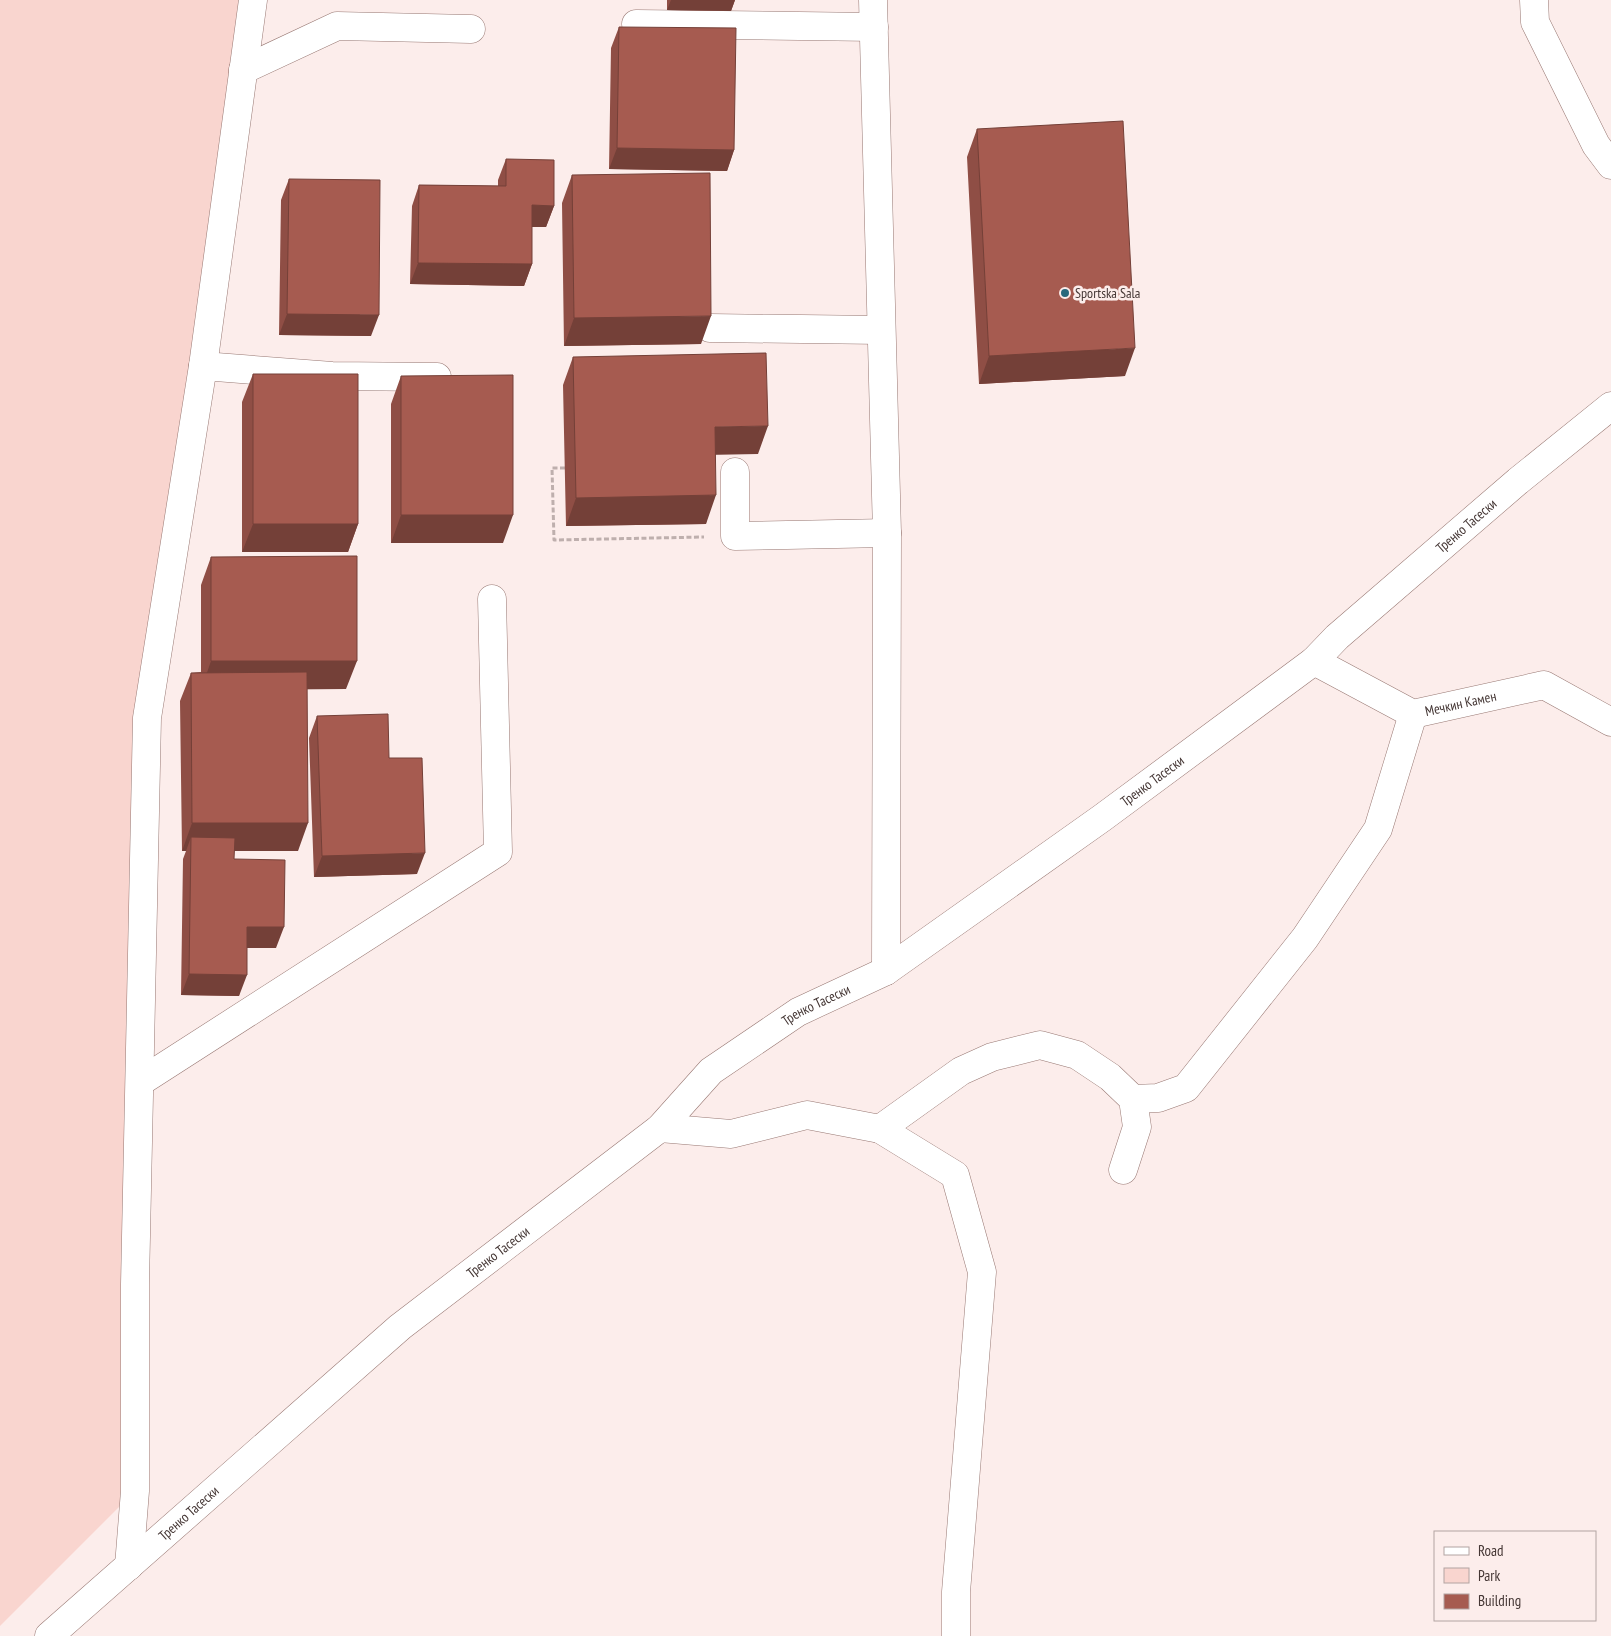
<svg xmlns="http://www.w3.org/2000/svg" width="1611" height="1636" viewBox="0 0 1611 1636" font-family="'PT Sans Narrow',sans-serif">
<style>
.green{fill:#f9d5cf}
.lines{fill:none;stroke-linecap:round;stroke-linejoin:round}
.minor-casing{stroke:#987873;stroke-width:29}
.path{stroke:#beafad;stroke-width:3;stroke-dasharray:5 2.5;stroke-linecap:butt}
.minor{stroke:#fff;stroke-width:28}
.wall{fill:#8f4e45}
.shaded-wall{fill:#744038}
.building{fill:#a65b50;stroke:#744038}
.poi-dot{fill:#28687c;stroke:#fcedeb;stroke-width:2}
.labels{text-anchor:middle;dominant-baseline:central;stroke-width:5;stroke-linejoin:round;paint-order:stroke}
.poi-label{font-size:14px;fill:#443634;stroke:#fcedeb;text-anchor:start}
.street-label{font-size:14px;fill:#443634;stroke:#fcedeb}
</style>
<rect width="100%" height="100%" fill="#fcedeb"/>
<path class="green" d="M0,0H253L147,718L135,1491L0,1626Z"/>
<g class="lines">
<defs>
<g id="minor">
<path d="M873,0L887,533L886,971"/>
<path d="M1534,0L1535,22L1596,145L1611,165"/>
<path d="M636,24L874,27"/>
<path d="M243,70L337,26L471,29"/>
<path d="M710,328L881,330"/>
<path d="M203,366L253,0"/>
<path d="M735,472V536L887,533"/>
<path id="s1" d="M1314,661L1413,714L1544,685L1611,722"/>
<path d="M140,1082L498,852L492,599"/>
<path d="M1133,1099L1158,1098L1186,1088L1305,938L1378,829L1413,714"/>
<path d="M660,1128L731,1134L807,1115L880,1129L955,1175L982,1272L956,1592V1636"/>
<path d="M880,1129L961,1071L992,1057L1040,1045L1077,1055L1110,1077L1133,1099L1137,1127L1123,1170"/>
<path d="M129,1566L135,1491V1284L147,718L203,366L332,376L437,377"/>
<path id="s2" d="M49,1636L400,1327L660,1128L711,1071L798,1012L886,971L1102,818L1314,661L1337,637L1518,481L1611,406"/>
</g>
</defs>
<use href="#minor" class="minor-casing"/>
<path class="path" d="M565,468H552L554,540L704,537"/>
<use href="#minor" class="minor"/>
</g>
<path class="wall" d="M667,0H735L731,11L667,10Z
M619,27L734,150L727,171L609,169L611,48Z
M977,129L1125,376L979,384L967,157Z
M506,159L554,206L546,227H532V264L524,286L410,284L412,206L419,185L498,186V180Z
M572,175L701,344L564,346L562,203Z
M289,179L371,336L279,335L281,200Z
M573,357L758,454H715L706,524L566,526L563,385Z
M253,374L358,524L348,552H242V402Z
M401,376L503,543H391V404Z
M211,557L346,689H307L298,851H234V859L276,948H247L239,996L181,995L183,859L186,851H182L180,701L191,673L201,672V585Z
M317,716L389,758L417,874L314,877L309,738Z"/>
<path class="shaded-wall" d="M671,0H735L731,11L667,10Z
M617,148L734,150L727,171L609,169Z
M532,205L554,206L546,227H525Z
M418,263L532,264L524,286L410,284Z
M287,314L379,315L371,336L279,335Z
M711,316L701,344L564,346L574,318Z
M1135,348L1125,376L979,384L989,356Z
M768,426L758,454L705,455L715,427Z
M716,495L706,524L566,526L576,498Z
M401,515H513L503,543H391Z
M253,524H358L348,552H242Z
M211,661H357L346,689L201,690Z
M192,823H308L298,851H191V837L186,851H182Z
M425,853L417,874L314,877L322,856Z
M247,927H284L276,948H240Z
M189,974L247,975L239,996L181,995Z"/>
<path class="building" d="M619,27L736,28L734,150L617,148Z
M1123,121L1135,348L989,356L977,129Z
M506,159L554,160V206L532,205V264L418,263L419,185L506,186Z
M710,173L711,316L574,318L572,175Z
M289,179L380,180L379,315L287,314Z
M766,353L768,426L715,427L716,495L576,498L573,357Z
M253,374H358V524H253Z
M513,375V515H401V376Z
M357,556V661H211V557Z
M307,672L308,823H192L191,673Z
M388,714L389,758H422L425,853L322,856L317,716Z
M191,837L235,838L234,859L285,860L284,927H247V975L189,974Z"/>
<circle class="poi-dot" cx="1065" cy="293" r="5"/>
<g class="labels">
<g class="poi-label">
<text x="1075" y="293">Sportska Sala</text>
</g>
<g class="street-label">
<text stroke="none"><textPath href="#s2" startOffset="1806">Тренко Тасески</textPath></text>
<text stroke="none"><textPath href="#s1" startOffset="161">Мечкин Камен</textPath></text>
<text stroke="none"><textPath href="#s2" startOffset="1401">Тренко Тасески</textPath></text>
<text stroke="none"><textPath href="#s2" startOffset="996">Тренко Тасески</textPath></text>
<text stroke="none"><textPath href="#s2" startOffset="591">Тренко Тасески</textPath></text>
<text stroke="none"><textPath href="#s2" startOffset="186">Тренко Тасески</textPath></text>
</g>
</g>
<rect x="1434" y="1531" width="162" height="90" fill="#fcedeb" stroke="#b2a4a2"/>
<rect x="1444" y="1547" width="25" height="8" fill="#ffffff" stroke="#b2a4a2"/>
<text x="1478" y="1556" font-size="15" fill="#443634">Road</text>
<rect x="1444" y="1568" width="25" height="15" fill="#f9d5cf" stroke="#b2a4a2"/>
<text x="1478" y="1581" font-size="15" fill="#443634">Park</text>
<rect x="1444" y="1594" width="25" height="15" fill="#a65b50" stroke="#b2a4a2"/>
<text x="1478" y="1606" font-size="15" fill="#443634">Building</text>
</svg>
